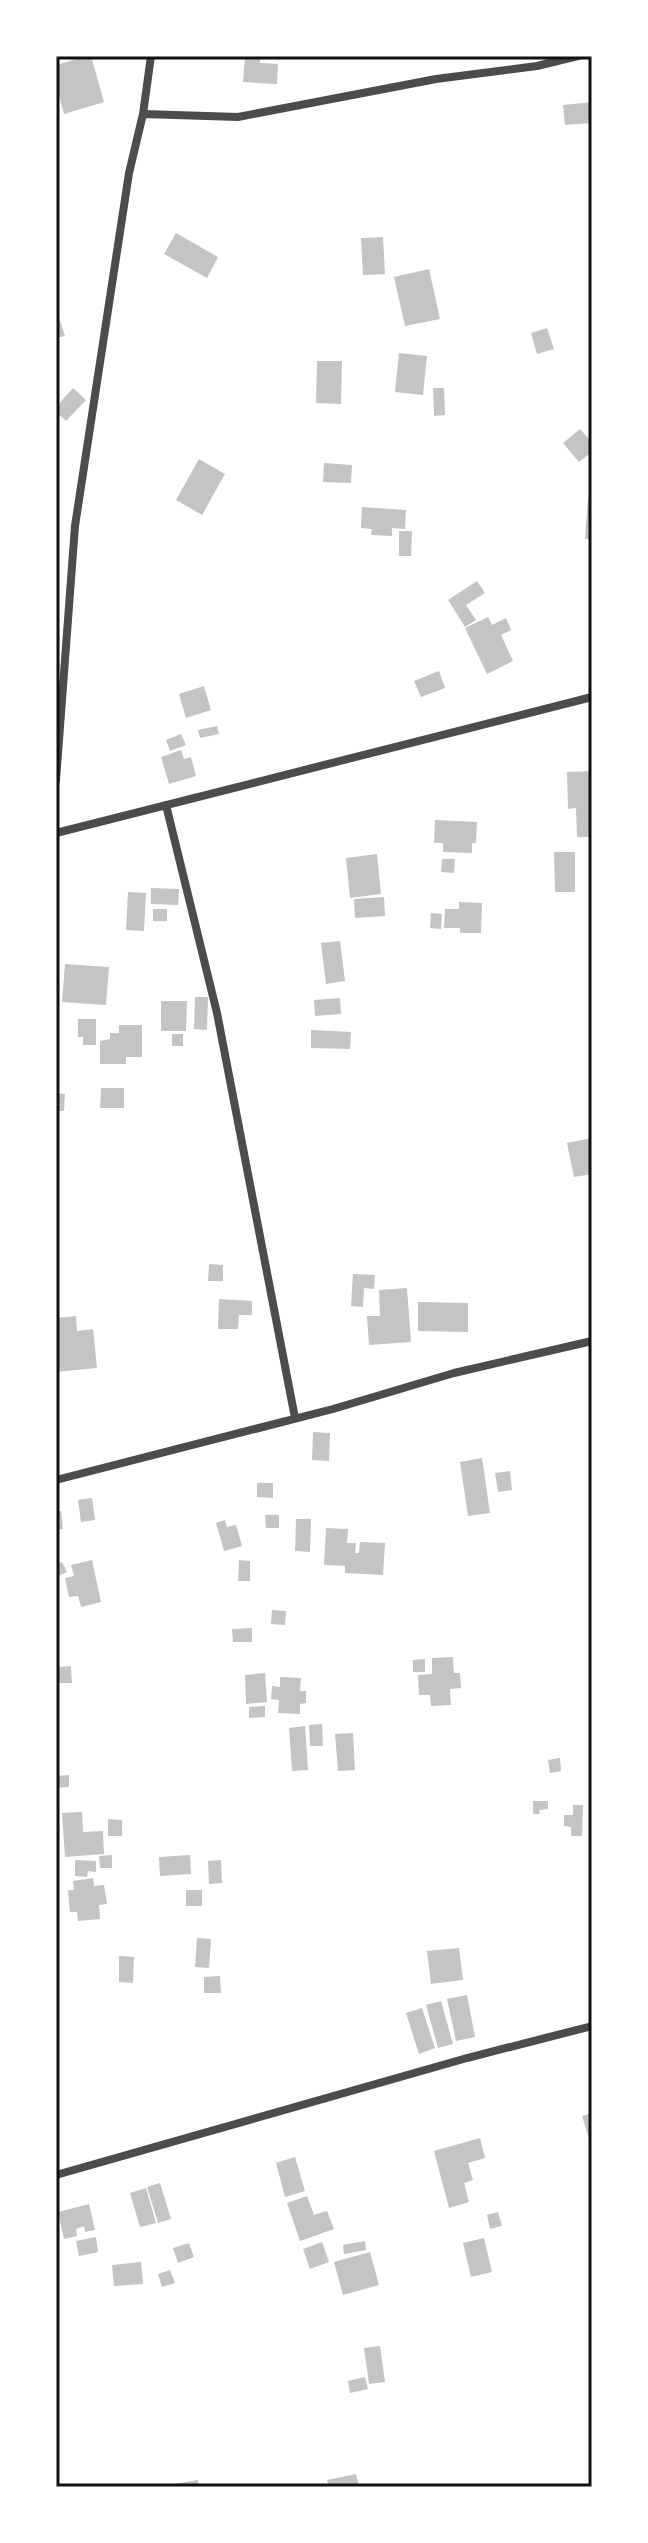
<svg xmlns="http://www.w3.org/2000/svg" width="648" height="2543" viewBox="0 0 648 2543" font-family="'PT Sans',sans-serif">
<style>
.building{fill:#c4c4c4}
.lines{fill:none;stroke-linecap:round;stroke-linejoin:round}
.minor{stroke:#4c4c4c;stroke-width:8}
.neatline{fill:none;stroke:#111;stroke-width:3}
</style>
<rect width="100%" height="100%" fill="#fff"/>
<path class="building" d="M87,56H91L104,102L64,114L56,84V65Z
M245,56H260V63L278,64L277,84L243,82Z
M592,102V123L565,125L563,105Z
M176,233L218,257L207,278L164,254Z
M383,237L385,274L363,275L361,238Z
M429,269L440,319L405,326L394,277Z
M56,308L65,336L56,338Z
M547,328L554,349L537,354L531,333Z
M399,353L427,356L423,395L395,392Z
M317,361H342L341,404L316,403Z
M73,388L86,400L66,421L56,412V407Z
M433,388H444L445,415L434,416Z
M580,429L592,442V452L579,462L563,443Z
M199,459L225,474L202,515L176,500Z
M324,463L352,465L351,483L323,482Z
M588,499H592V539H585Z
M362,507L406,510L405,529L392,528V536L371,535L372,529L361,528Z
M399,531H412L411,556H399Z
M477,581L485,593L466,605L476,620L465,627L448,600Z
M488,617L492,625L506,618L511,630L501,635L513,661L487,674L465,628Z
M439,671L445,688L421,697L414,681Z
M204,686L211,710L186,718L179,694Z
M217,726L219,734L200,738L198,730Z
M181,734L186,745L170,751L166,740Z
M181,750L184,759L191,757L196,776L169,784L161,757Z
M592,771V837H577L576,808L568,809L567,772Z
M435,820L477,822L476,843H472V853L443,852V843H434Z
M554,852H575V892H555Z
M377,854L381,894L350,898L346,858Z
M442,859H455L454,873L441,872Z
M151,888L179,889L178,905L151,904Z
M128,892L146,893L144,931L126,930Z
M384,897L385,916L355,918L354,899Z
M459,902L482,903L481,933H460V928H444L445,909H459Z
M153,909H167V921H153Z
M431,913L442,914L441,929L430,928Z
M340,941L345,981L326,984L321,943Z
M65,964L109,967L106,1005L62,1002Z
M195,997H208L207,1030L194,1029Z
M340,998L341,1014L315,1016L314,1000Z
M161,1001H187L186,1031H161Z
M78,1019H96V1045H83V1037H78Z
M119,1025H142V1057H126V1064H100V1041L110,1039V1033H119Z
M311,1030L351,1032L350,1049L311,1048Z
M172,1034H183V1046H172Z
M101,1088H124V1108H100Z
M56,1093L65,1094L64,1111H56Z
M592,1138V1174L574,1177L567,1143Z
M209,1264L223,1265V1281H208Z
M353,1274L375,1275L374,1289L364,1288L363,1307L351,1306Z
M407,1288L411,1342L369,1345L367,1316H380L379,1290Z
M219,1299L252,1301V1315H239L238,1329H218Z
M418,1302L468,1303V1332L418,1331Z
M76,1316L77,1331L93,1329L97,1368L56,1372V1318Z
M313,1432L330,1433L329,1461L312,1460Z
M482,1458L490,1513L468,1516L460,1462Z
M510,1471L512,1490L498,1492L495,1473Z
M257,1483H273V1498L257,1497Z
M92,1498L95,1520L81,1522L78,1500Z
M56,1511H61L63,1529L56,1530Z
M265,1515H279V1528H266Z
M296,1519H311L310,1552L295,1551Z
M225,1520L227,1527L236,1525L242,1546L224,1551L216,1523Z
M326,1528L348,1529L347,1543H356L355,1553H359L360,1542L385,1543L383,1575L345,1573V1566L324,1565Z
M92,1560L101,1602L81,1607L78,1596L69,1597L65,1578L74,1576L71,1565Z
M239,1560L250,1561V1581H238Z
M62,1562L67,1572L56,1577V1564Z
M272,1610L286,1611L285,1625L271,1624Z
M252,1628V1642H233L232,1629Z
M453,1657L454,1673H460L461,1688L450,1689L451,1705L431,1706L430,1695H419L418,1675L432,1674V1658Z
M425,1659V1672H413V1660Z
M71,1666L72,1683H57V1667Z
M265,1673L267,1702L246,1704L245,1675Z
M280,1677L301,1678L300,1691H306V1703L300,1704V1714L278,1713L279,1700L271,1699L272,1686L280,1687Z
M265,1706V1717L249,1718V1707Z
M322,1724L323,1746H310L309,1725Z
M305,1726L308,1770L292,1771L289,1728Z
M353,1733L355,1770L338,1771L335,1734Z
M560,1758L561,1771L550,1773L548,1760Z
M69,1775V1787L56,1788V1776Z
M533,1801H548V1809L539,1810L540,1814H533Z
M573,1805H583L582,1836H571V1827L564,1826V1815H573Z
M82,1812L83,1832L103,1831L104,1854L65,1857L62,1813Z
M108,1819L122,1820V1836H108Z
M112,1855V1868H100L99,1856Z
M190,1855L191,1874L160,1876L159,1857Z
M75,1860L96,1861V1872L88,1871L87,1877L75,1876Z
M221,1860L222,1883L209,1884L208,1861Z
M93,1878L94,1886L104,1885L107,1904L99,1905L100,1919L78,1921L77,1912H70L68,1890H74L73,1881Z
M186,1890H202V1906H186Z
M197,1938L211,1939L209,1968L195,1967Z
M459,1948L463,1980L431,1984L427,1951Z
M119,1956L134,1957L133,1983L119,1982Z
M220,1976L221,1993H204V1977Z
M467,1995L475,2037L456,2041L447,1999Z
M441,2001L453,2044L438,2048L426,2005Z
M422,2008L435,2048L419,2054L406,2013Z
M592,2113V2145H591L582,2116Z
M480,2138L485,2158L468,2163L473,2180L464,2183L469,2202L449,2208L434,2151Z
M295,2157L305,2191L285,2197L276,2163Z
M160,2183L171,2219L158,2223L147,2187Z
M146,2188L156,2223L140,2227L130,2193Z
M307,2196L314,2215L327,2211L334,2229L300,2241L287,2203Z
M89,2204L95,2230L85,2232L84,2226L76,2229L77,2236L64,2239L58,2212Z
M498,2212L502,2226L490,2229L487,2215Z
M96,2237L98,2252L79,2256L76,2241Z
M484,2238L492,2272L471,2277L463,2243Z
M365,2241L366,2250L344,2254L343,2245Z
M322,2242L329,2262L310,2269L303,2249Z
M189,2243L194,2257L178,2263L173,2248Z
M370,2252L379,2285L343,2295L334,2262Z
M141,2262L143,2284L114,2286L112,2265Z
M170,2270L175,2283L162,2287L158,2274Z
M380,2346L385,2382L369,2384L364,2348Z
M365,2377L368,2389L350,2393L348,2381Z
M356,2474L359,2487H329L327,2480Z
M198,2480L199,2487H168L167,2485Z"/>
<g class="lines">
<path class="minor" d="M143,114L238,117L436,79L537,66L578,56
M56,780L75,526L129,173L143,114L151,56
M166,805L217,1013L295,1418
M56,833L592,697
M56,1480L333,1409L454,1373L592,1341
M56,2175L467,2058L592,2026"/>
</g>
<rect width="648" height="2543" fill="none" stroke="#ffffff" stroke-width="116"/>
<rect x="58" y="58" width="532" height="2427" class="neatline"/>
</svg>
